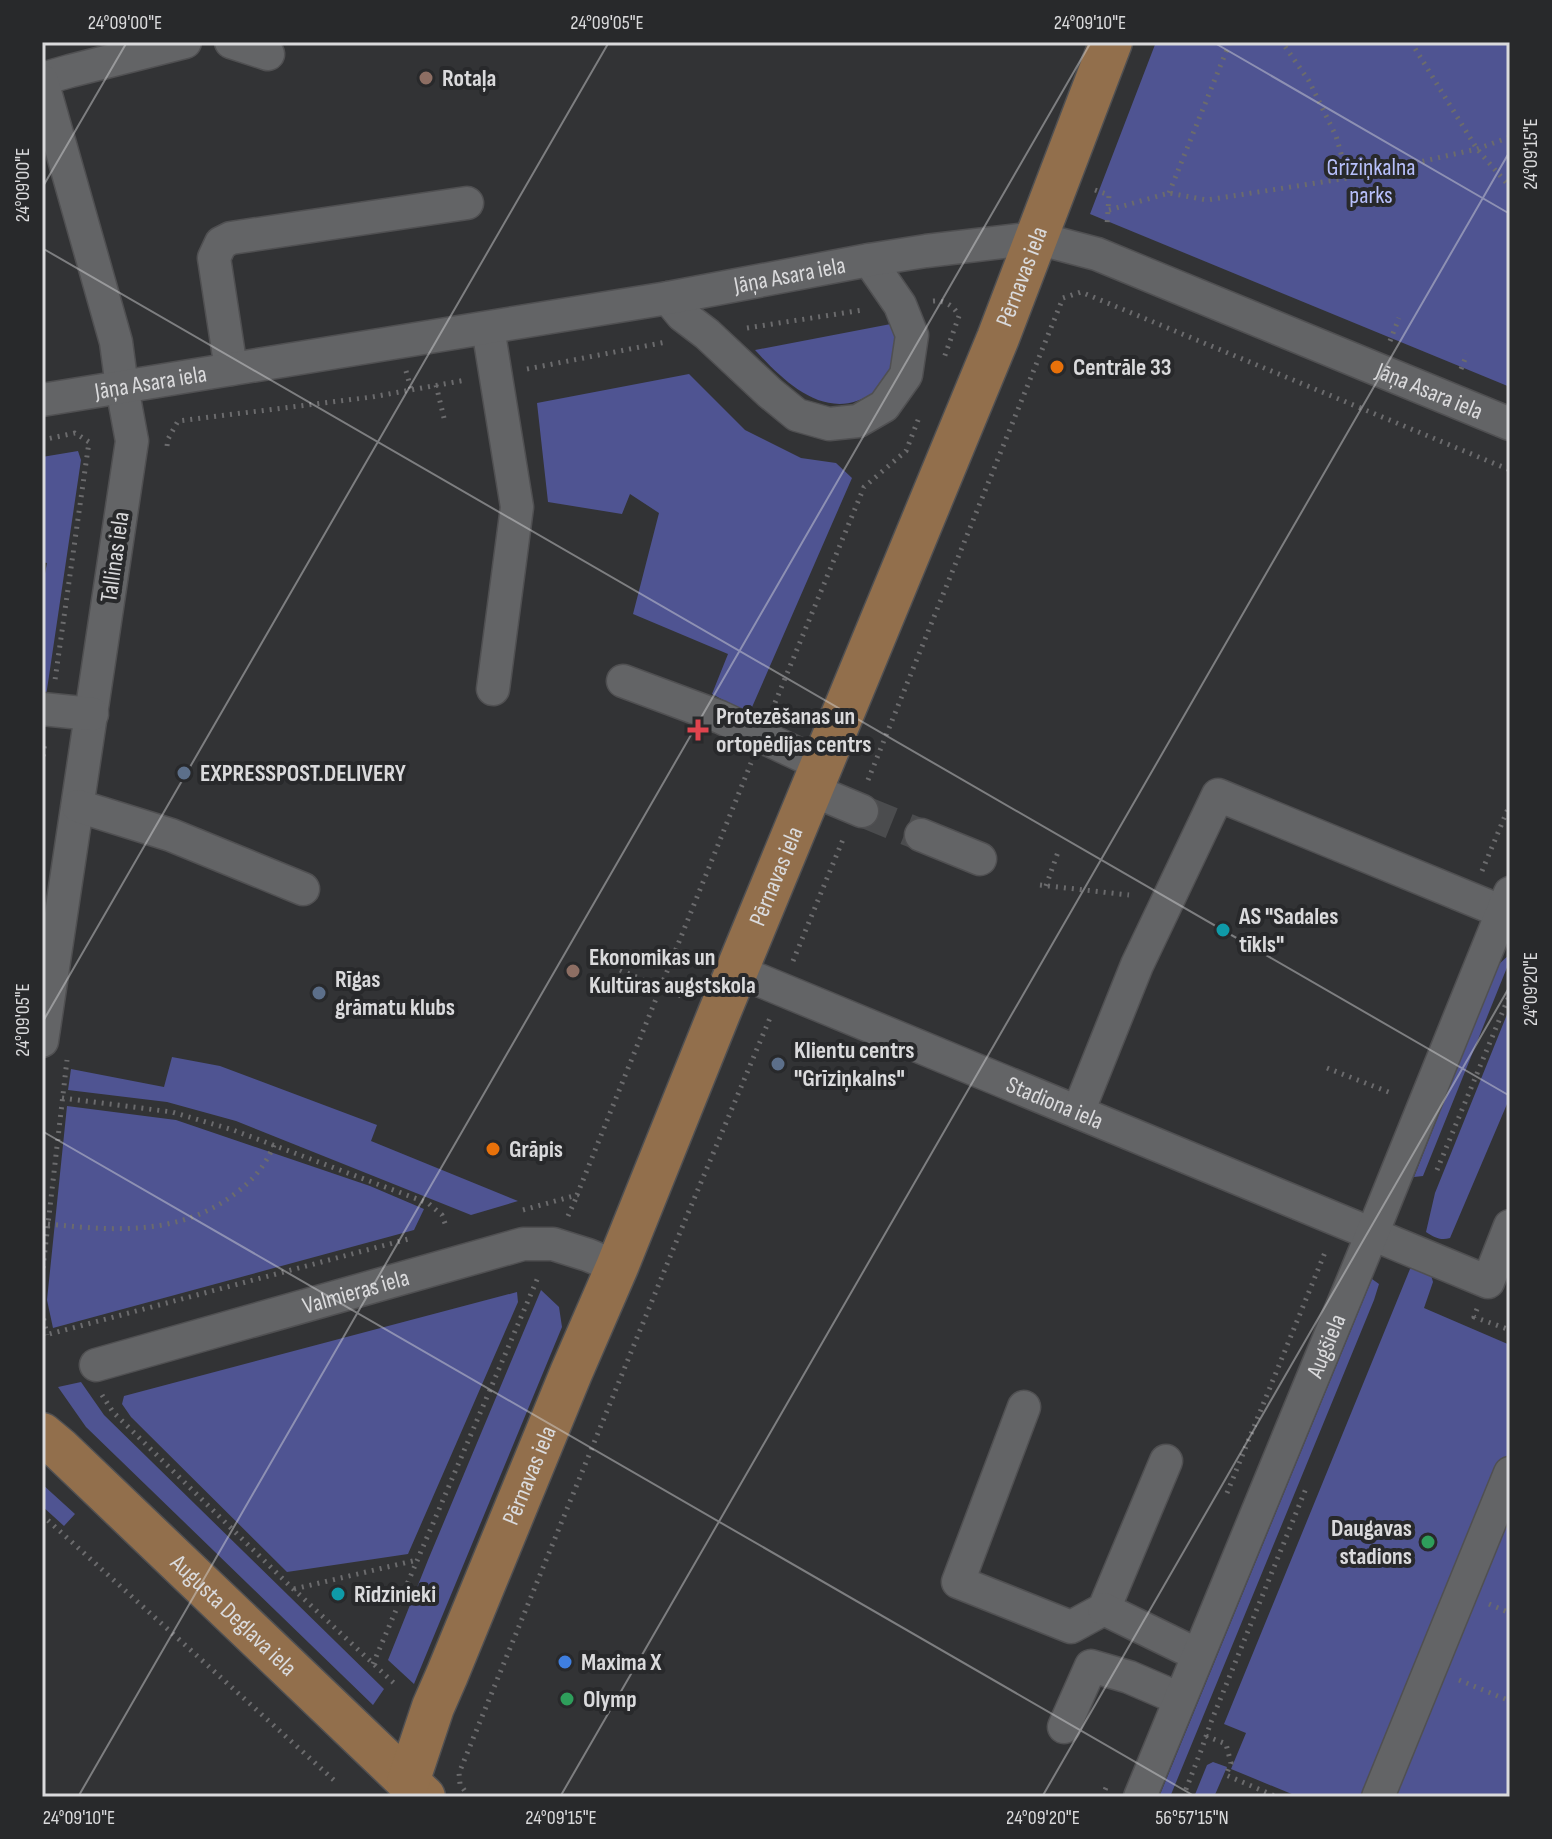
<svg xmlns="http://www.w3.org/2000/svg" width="1552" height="1839" viewBox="0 0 1552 1839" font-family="'Sofia Sans Condensed',sans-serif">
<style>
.green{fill:#4f5492}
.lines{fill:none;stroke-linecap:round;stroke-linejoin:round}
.minor-tunnel{stroke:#4b4c4e;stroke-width:32;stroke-dasharray:32 16;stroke-linecap:butt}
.minor-casing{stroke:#505052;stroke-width:35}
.major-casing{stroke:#505052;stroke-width:45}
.path{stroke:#6b6b6d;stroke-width:5;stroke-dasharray:2 6;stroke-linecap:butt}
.minor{stroke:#636466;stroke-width:32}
.major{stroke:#926f4c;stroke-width:42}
.ticks{fill:none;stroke:#dadadc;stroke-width:2;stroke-opacity:0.45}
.education-dot{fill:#8d6e63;stroke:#28292b;stroke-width:3}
.food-dot{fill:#e8710a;stroke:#28292b;stroke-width:3}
.health-dot{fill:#e0444e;stroke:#28292b;stroke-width:3}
.service-dot{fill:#5c6f8a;stroke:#28292b;stroke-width:3}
.culture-dot{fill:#0f9aa8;stroke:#28292b;stroke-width:3}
.leisure-dot{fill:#2e9e5b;stroke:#28292b;stroke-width:3}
.shop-dot{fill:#3f7fe0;stroke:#28292b;stroke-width:3}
.labels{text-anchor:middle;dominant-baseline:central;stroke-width:8;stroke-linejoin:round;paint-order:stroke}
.poi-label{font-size:24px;font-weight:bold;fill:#dadadc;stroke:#28292b;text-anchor:start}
.park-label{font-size:24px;fill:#b8c0fb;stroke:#28292b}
.street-label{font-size:24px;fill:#dadadc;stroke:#28292b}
.neatline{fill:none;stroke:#dadadc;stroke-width:3}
.ticks-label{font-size:20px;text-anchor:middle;fill:#dadadc}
</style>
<rect width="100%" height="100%" fill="#323335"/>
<path class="green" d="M1156,42H1510V387L1090,214Z
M896,323C896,335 898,349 896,361C894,372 885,385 876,391C829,425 787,385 755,350Z
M689,374L745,430L801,458L836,463L852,478L749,714L712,694L728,654L633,614L659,513L630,494L622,514L548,502L537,403Z
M78,451L81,460L45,703H42V589L47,563L42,562V457Z
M1510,954V960L1423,1176L1414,1177L1498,965Z
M1510,1007V1097L1450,1238C1440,1241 1434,1237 1426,1232L1435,1193Z
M172,1057L220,1066L377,1125L371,1141L518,1201L471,1215L236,1121L167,1102L68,1090L71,1069L164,1087Z
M67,1106L176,1120L370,1186L424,1209L414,1230L53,1328L47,1300Z
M1414,1268L1431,1275L1433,1282L1424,1308L1510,1345V1797H1299L1231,1769L1246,1733L1224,1724L1410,1269Z
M1372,1279L1379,1284L1374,1300L1170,1797H1159Z
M541,1290L559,1307L562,1327L414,1684L388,1660L428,1560Z
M517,1292L518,1302L408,1554L287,1572L131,1417L122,1404L124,1396Z
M81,1382L104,1415L384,1689L373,1705L86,1427L58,1387Z
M42,1484L75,1514L64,1526L42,1506Z
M1213,1762L1227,1767L1214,1797H1194L1207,1765Z"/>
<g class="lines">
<path class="minor-tunnel" d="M862,811L921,835"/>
<defs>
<g id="minor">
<path d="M231,42L268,54"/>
<path d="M42,79L70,71L185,42"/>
<path d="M42,81L116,342L122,387L132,441L42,1041"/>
<path d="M668,298L682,315L707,334L770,393L797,415L829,424L858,421L884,406L906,375L912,335L900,305L869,260"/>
<path d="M488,328L517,507L493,689"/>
<path d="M231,369L214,258L221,243L231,238L467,203"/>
<path id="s1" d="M42,400L668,298L869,260L926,251L1036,238L1097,254L1510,424"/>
<path d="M623,681L720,717L822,765"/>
<path d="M42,709L92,714"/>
<path d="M812,790L862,811"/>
<path d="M78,806L171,835L303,889"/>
<path d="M921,835L980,859"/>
<path id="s2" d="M737,971L1488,1282L1510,1226"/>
<path d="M1078,1112L1137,965L1218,795L1510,915"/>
<path id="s3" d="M96,1365L523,1244H553L588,1255L617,1267"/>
<path d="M1024,1407L958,1582L1071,1627L1104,1609L1166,1461"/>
<path d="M1104,1609L1198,1655"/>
<path d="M1064,1727L1091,1666L1129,1677L1180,1699"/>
<path id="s4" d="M1140,1797L1372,1234L1510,893"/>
<path d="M1378,1797L1510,1473"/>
</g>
<g id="major">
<path id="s5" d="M42,1434L60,1449L424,1797"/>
<path id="s6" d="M408,1782L433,1707L447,1675L571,1373L617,1267L720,1011L998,338L1111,42"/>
</g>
</defs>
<use href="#minor" class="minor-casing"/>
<use href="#major" class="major-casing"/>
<path class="path" d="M1279,42L1284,45L1309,81L1336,136L1348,178
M1411,42L1477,149L1510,187
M1095,190L1109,195L1107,225
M1169,193L1230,42
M1109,210L1169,193L1207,200L1348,178L1477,149L1510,137
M933,301C945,300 954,306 959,316L944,358
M747,328L863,310
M1390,341L1399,318
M527,369L666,342
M1461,369L1467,354
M406,371L411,389
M436,385L444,418
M42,440L75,433L89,442L55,680
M167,446L168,439L178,421L372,397L466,380
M772,710L864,487L906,451L920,415
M42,764L45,742
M868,780L1063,298L1081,292L1510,470
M1482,871L1510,804
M1040,885L1129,895
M1046,886L1058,852
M793,961L844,837
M620,970L686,998
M1327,1068L1391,1093
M62,1098L172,1112L233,1130L428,1203L442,1215L447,1229
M1437,1170L1510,994
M523,1210L577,1195L751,763
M568,1216L577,1196
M48,1224C115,1231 180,1236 236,1193C254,1179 265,1166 274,1145
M42,1276L67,1060
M1477,1309L1474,1317L1510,1330
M42,1311L47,1335
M42,1336L412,1238
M102,1395L113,1412L288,1584L397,1686
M1227,1493L1326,1250
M42,1515L336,1782
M294,1589L417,1560
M1489,1604L1510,1613
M373,1664L539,1275
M1459,1680L1510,1701
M1206,1736L1226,1744L1231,1763L1226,1775L1277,1797
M469,1797L460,1784L459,1773L681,1230L770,1018
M1102,1797L1108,1783
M1183,1797L1202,1748L1211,1722L1307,1486"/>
<use href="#minor" class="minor"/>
<use href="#major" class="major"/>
</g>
<path class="ticks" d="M1213,42L1510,214M42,188L127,42M42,248L1510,1096M42,1023L609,42M42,1131L1196,1797M78,1797L1091,42M560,1797L1510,151M1042,1797L1510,986"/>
<g class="education-dot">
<circle cx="426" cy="78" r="8"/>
<circle cx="573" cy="971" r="8"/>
</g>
<g class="food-dot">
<circle cx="1057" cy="367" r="8"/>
<circle cx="493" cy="1149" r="8"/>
</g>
<path class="health-dot" d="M694 718h8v8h8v8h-8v8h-8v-8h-8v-8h8z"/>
<g class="service-dot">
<circle cx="184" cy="773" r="8"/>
<circle cx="319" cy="993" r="8"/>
<circle cx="778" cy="1064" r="8"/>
</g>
<g class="culture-dot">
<circle cx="1223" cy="930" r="8"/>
<circle cx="338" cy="1594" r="8"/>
</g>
<g class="leisure-dot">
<circle cx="1428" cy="1542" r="8"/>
<circle cx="567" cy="1699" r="8"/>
</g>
<circle class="shop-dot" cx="565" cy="1662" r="8"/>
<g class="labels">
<g class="poi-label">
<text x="442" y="78">Rotaļa</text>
<text x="1073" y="367">Centrāle 33</text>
<text x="716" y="716">Protezēšanas un<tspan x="716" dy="28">ortopēdijas centrs</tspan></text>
<text x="200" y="773">EXPRESSPOST.DELIVERY</text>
<text x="1239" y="916">AS "Sadales<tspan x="1239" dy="28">tīkls"</tspan></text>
<text x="589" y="957">Ekonomikas un<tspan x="589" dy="28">Kultūras augstskola</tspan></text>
<text x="335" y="979">Rīgas<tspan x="335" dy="28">grāmatu klubs</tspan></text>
<text x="794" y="1050">Klientu centrs<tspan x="794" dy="28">"Grīziņkalns"</tspan></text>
<text x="509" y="1149">Grāpis</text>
<text x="1412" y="1528" text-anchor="end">Daugavas<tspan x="1412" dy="28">stadions</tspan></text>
<text x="354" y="1594">Rīdzinieki</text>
<text x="581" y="1662">Maxima X</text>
<text x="583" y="1699">Olymp</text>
</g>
<g class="park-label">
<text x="1371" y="167">Grīziņkalna<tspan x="1371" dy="28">parks</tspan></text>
</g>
<g class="street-label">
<text stroke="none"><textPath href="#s1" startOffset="758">Jāņa Asara iela</textPath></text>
<text stroke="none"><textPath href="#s6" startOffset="1626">Pērnavas iela</textPath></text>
<text stroke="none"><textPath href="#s1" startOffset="110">Jāņa Asara iela</textPath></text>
<text stroke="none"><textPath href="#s1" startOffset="1430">Jāņa Asara iela</textPath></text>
<text transform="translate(115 557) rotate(-82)">Tallinas iela</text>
<text stroke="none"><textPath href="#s6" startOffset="978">Pērnavas iela</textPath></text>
<text stroke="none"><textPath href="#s2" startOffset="344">Stadiona iela</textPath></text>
<text stroke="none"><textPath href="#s3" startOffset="270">Valmieras iela</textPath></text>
<text stroke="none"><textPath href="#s4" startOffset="488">Augšiela</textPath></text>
<text stroke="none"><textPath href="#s6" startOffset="330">Pērnavas iela</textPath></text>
<text stroke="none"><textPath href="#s5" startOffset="264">Augusta Deglava iela</textPath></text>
</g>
</g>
<rect width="1552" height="1839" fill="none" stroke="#28292b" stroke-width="88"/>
<rect x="44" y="44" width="1464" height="1751" class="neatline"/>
<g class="ticks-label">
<text x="125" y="29">24°09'00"E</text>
<text x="607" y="29">24°09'05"E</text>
<text x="1090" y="29">24°09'10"E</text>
<text transform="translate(1530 154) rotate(-90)" y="7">24°09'15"E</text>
<text transform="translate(22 185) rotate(-90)" y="7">24°09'00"E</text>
<text transform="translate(1530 989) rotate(-90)" y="7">24°09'20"E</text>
<text transform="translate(22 1020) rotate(-90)" y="7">24°09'05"E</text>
<text x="79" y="1824">24°09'10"E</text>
<text x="561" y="1824">24°09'15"E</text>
<text x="1043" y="1824">24°09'20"E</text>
<text x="1192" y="1824">56°57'15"N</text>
</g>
</svg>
